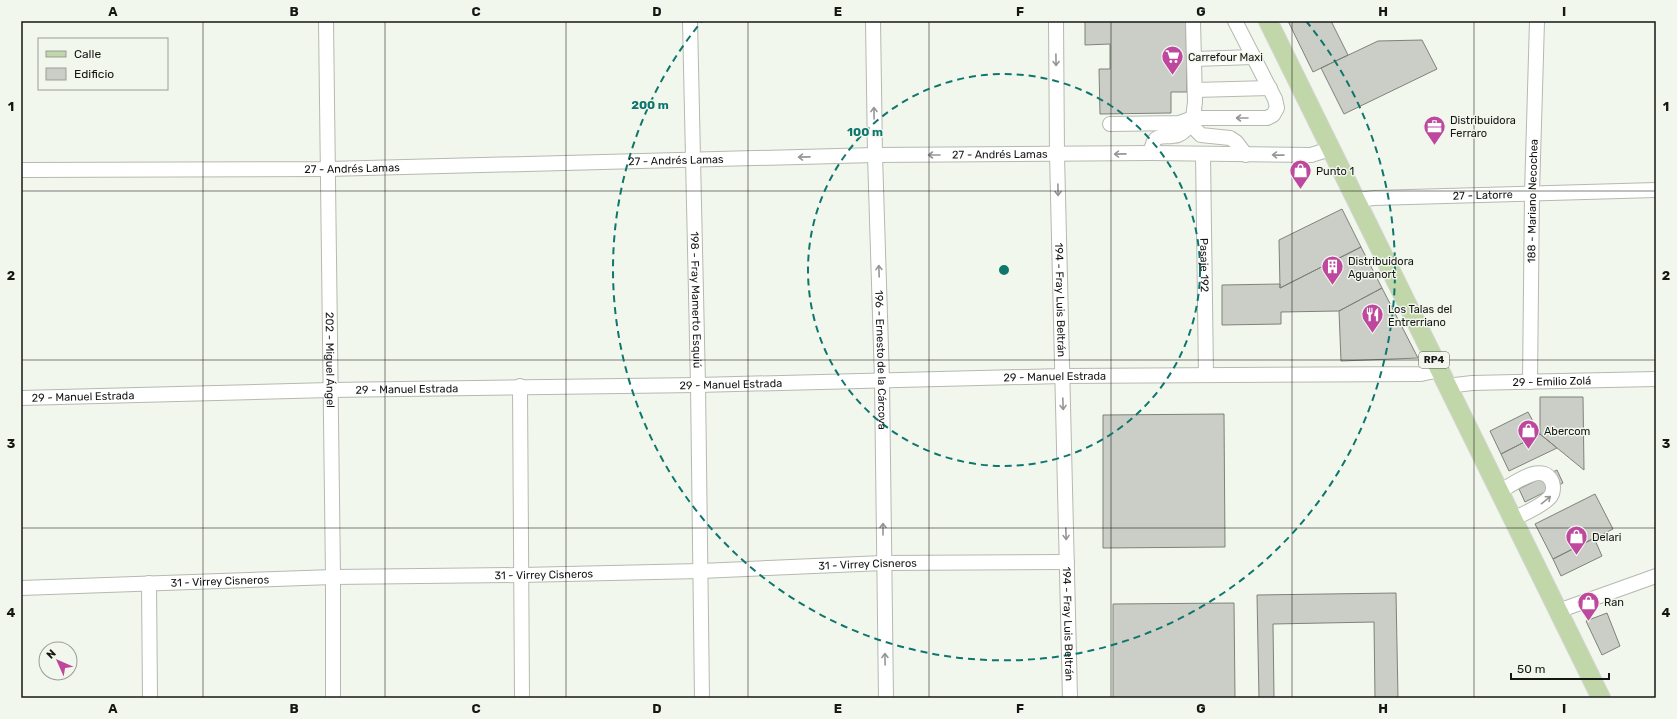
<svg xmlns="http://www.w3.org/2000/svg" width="1677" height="719" viewBox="0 0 1677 719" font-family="Rubik,sans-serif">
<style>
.building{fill:#cacec6;stroke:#7e827a}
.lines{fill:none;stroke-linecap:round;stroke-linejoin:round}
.minor-casing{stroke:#b5b9b1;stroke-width:16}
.major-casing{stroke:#d5d5d5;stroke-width:20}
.minor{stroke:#fff;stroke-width:14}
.major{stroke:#c1d7a9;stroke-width:18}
.oneway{stroke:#969795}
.grid{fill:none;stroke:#151714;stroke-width:1;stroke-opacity:0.55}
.ring{fill:none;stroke:#0f766e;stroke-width:2;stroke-dasharray:7 5}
.labels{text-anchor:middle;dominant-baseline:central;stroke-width:3;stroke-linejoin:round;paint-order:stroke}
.shield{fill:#f2f7ee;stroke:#575a55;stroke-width:1}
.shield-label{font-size:10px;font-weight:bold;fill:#151714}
.poi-label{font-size:11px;fill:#151714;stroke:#f2f7ee;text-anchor:start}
.street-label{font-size:11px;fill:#151714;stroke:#f2f7ee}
.centre{fill:#0f766e;stroke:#f2f7ee;stroke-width:2}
.ring-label{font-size:12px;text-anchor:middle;font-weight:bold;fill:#0f766e;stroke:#f2f7ee;stroke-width:3;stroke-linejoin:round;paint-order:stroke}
.neatline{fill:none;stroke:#151714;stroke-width:1.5}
.grid-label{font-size:13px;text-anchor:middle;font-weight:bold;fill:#151714}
</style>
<rect width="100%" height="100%" fill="#f2f7ee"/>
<path class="building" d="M1085,21H1186L1187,92H1171V113L1100,114L1099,69H1110V44L1085,45Z
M1288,21H1331L1348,55L1313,72Z
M1422,40L1437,69L1344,114L1321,68L1378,41Z
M1342,209L1361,247L1280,288L1279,240Z
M1361,247L1382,288L1339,311L1281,312V324L1222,325V285L1280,284V288Z
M1382,288L1418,358L1341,361L1339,311Z
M1540,397H1583L1584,470L1540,434Z
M1528,412L1540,434L1501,454L1490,431Z
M1224,414L1225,547L1103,548V415Z
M1540,434L1557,448L1509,471L1501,454Z
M1557,470L1563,483L1525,502L1519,489Z
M1595,494L1613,529L1553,559L1535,524Z
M1594,538L1602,556L1561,576L1553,559Z
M1396,593L1398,698H1375L1374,622L1273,624L1274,698H1259L1257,595Z
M1234,603L1235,698H1113V604Z
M1607,613L1620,646L1602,655L1586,621Z"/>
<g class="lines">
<defs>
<g id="minor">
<path id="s1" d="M326,21L333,577V698"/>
<path id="s2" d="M690,21L698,385L702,698"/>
<path id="s3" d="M873,21L875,155L882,380L886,698"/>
<path id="s4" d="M1056,21L1057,154L1070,698"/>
<path d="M1194,59L1254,57"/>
<path d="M1195,90L1270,88"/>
<path d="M1110,124L1179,123L1193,118L1195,102L1193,21"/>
<path d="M1190,124L1201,135L1230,138L1236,142L1246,155"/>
<path d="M1151,153C1153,130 1164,139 1178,135C1185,133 1190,124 1193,118H1267L1273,115L1277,108L1275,99L1235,21"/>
<path id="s5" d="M1203,154L1206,375"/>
<path id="s6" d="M21,170L328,169L875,155L1151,153L1311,155L1330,149"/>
<path id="s7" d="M1357,200L1374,198L1656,190"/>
<path id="s8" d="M1530,382L1532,193L1537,21"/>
<path d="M520,386L522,698"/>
<path id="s9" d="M1447,386L1472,383L1656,379"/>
<path id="s10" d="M21,398L330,390L698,385L1062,376L1421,374L1440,370"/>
<path d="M1499,492C1512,485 1543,460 1552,482C1554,488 1553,495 1548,499C1540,507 1523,514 1513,519"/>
<path d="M149,583L150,698"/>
<path id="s11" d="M21,588L333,577L521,575L700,571L883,563L1067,562"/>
<path d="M1558,611L1656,576"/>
</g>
<path id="major" d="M1268,21L1601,698"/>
</defs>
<use href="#minor" class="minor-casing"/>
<use href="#major" class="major-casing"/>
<use href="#minor" class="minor"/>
<use href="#major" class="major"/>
</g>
<defs><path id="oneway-shaft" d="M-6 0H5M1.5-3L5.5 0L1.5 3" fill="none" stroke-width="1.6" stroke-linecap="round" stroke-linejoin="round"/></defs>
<g class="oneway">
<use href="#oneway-shaft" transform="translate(1056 60) rotate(89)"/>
<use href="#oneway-shaft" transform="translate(874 113) rotate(-91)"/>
<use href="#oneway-shaft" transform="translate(1242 118) rotate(180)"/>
<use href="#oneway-shaft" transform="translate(1120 154) rotate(179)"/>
<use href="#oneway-shaft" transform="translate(934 155) rotate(180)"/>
<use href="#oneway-shaft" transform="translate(1278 155) rotate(-179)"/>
<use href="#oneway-shaft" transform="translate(804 157) rotate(179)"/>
<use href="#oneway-shaft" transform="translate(1058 190) rotate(89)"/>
<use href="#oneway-shaft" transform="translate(879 271) rotate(-92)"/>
<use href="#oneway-shaft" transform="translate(1063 404) rotate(88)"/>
<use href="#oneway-shaft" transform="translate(1546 500) rotate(-39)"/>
<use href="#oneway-shaft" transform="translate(883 529) rotate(-90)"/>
<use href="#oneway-shaft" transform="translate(1066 534) rotate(88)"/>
<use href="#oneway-shaft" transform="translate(885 659) rotate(-91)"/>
</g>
<path class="grid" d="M203,21V698M385,21V698M566,21V698M748,21V698M929,21V698M1111,21V698M1292,21V698M1474,21V698M21,191H1656M21,360H1656M21,528H1656"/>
<g class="ring">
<circle cx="1004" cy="270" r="196"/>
<path d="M1306 21A391 391 0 1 1 702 21"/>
</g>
<defs>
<symbol id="supermarket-pin" viewBox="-11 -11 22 30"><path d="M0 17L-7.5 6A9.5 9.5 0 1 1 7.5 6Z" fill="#be489e" stroke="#f2f7ee"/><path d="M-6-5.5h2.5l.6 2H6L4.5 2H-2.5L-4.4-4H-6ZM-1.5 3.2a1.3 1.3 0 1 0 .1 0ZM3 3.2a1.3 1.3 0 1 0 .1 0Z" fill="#fff"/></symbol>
<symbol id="office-pin" viewBox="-11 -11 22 30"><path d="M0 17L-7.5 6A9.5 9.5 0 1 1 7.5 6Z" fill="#be489e" stroke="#f2f7ee"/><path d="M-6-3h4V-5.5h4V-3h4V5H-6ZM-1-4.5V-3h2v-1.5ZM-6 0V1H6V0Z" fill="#fff"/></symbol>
<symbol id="shop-pin" viewBox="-11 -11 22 30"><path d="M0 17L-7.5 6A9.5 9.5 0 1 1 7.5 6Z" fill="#be489e" stroke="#f2f7ee"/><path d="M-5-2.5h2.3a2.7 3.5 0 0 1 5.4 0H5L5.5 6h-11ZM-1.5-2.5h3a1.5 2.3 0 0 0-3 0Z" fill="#fff"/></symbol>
<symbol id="building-pin" viewBox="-11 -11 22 30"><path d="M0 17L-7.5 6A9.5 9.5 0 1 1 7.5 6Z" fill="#be489e" stroke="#f2f7ee"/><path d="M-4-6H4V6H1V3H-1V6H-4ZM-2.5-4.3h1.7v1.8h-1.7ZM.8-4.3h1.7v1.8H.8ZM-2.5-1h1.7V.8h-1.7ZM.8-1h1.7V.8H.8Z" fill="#fff"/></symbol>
<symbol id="restaurant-pin" viewBox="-11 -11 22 30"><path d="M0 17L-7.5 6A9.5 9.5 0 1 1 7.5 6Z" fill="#be489e" stroke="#f2f7ee"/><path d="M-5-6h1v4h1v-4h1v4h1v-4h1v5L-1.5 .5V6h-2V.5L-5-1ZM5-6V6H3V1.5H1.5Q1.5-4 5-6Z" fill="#fff"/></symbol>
</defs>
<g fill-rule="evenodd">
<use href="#supermarket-pin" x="1160" y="44" width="25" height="34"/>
<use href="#office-pin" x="1422" y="114" width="25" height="34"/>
<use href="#shop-pin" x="1288" y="158" width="25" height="34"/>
<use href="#building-pin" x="1320" y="254" width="25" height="34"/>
<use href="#restaurant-pin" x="1360" y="302" width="25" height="34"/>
<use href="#shop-pin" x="1516" y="418" width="25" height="34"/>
<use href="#shop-pin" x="1564" y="524" width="25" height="34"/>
<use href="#shop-pin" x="1576" y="590" width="25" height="34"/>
</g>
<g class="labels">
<rect class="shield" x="1419" y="352" width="30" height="16" rx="3"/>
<g class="shield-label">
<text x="1434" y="360">RP4</text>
</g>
<g class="poi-label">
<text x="1188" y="57">Carrefour Maxi</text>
<text x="1450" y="120">Distribuidora<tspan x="1450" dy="13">Ferraro</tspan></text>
<text x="1316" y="171">Punto 1</text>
<text x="1348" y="261">Distribuidora<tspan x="1348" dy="13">Aguanort</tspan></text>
<text x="1388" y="309">Los Talas del<tspan x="1388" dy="13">Entrerriano</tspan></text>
<text x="1544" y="431">Abercom</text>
<text x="1592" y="537">Delari</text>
<text x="1604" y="602">Ran</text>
</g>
<g class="street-label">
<text stroke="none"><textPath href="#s6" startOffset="979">27 - Andrés Lamas</textPath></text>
<text stroke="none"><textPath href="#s6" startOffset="655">27 - Andrés Lamas</textPath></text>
<text stroke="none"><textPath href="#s6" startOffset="331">27 - Andrés Lamas</textPath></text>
<text stroke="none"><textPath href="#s7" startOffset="126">27 - Latorre</textPath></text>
<text stroke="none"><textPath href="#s8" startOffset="181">188 - Mariano Necochea</textPath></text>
<text stroke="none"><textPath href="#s5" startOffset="111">Pasaje 192</textPath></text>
<text stroke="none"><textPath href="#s2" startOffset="279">198 - Fray Mamerto Esquiú</textPath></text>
<text stroke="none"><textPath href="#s4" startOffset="279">194 - Fray Luis Beltrán</textPath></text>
<text stroke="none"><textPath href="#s1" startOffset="339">202 - Miguel Ángel</textPath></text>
<text stroke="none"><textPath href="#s3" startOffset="339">196 - Ernesto de la Cárcova</textPath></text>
<text stroke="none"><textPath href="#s10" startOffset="1034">29 - Manuel Estrada</textPath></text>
<text stroke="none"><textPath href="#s9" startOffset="105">29 - Emilio Zolá</textPath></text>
<text stroke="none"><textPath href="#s10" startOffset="710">29 - Manuel Estrada</textPath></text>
<text stroke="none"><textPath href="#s10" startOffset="386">29 - Manuel Estrada</textPath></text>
<text stroke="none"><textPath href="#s10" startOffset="62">29 - Manuel Estrada</textPath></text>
<text stroke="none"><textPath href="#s11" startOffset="847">31 - Virrey Cisneros</textPath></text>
<text stroke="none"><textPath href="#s11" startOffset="523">31 - Virrey Cisneros</textPath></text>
<text stroke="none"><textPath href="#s11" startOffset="199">31 - Virrey Cisneros</textPath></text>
<text stroke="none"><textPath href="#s4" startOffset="603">194 - Fray Luis Beltrán</textPath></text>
</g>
</g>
<circle cx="1004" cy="270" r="6" class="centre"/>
<g class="ring-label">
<text x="650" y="109">200 m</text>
<text x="865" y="136">100 m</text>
</g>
<rect width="1677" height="719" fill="none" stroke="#f2f7ee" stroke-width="44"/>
<rect x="38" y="38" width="130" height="52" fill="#f2f7ee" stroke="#9a9d97"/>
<rect x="46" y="51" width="20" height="6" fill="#c1d7a9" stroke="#9a9d97"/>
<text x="74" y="58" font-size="12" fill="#151714">Calle</text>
<rect x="46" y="68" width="20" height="12" fill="#cacec6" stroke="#9a9d97"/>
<text x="74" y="78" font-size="12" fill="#151714">Edificio</text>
<g transform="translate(58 661) rotate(315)"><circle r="19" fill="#f2f7ee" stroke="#9a9d97"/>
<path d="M0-3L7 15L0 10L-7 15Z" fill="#be489e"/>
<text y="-6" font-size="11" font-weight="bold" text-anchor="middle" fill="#151714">N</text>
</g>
<path d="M1511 673v6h98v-6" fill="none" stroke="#151714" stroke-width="2"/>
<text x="1517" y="673" font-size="12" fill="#151714" stroke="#f2f7ee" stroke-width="3" paint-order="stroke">50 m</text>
<rect x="22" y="22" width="1633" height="675" class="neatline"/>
<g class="grid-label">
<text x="113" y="16">A</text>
<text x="294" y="16">B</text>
<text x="476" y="16">C</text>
<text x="657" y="16">D</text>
<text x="838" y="16">E</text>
<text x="1020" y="16">F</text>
<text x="1201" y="16">G</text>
<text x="1383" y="16">H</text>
<text x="1564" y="16">I</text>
<text x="11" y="111">1</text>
<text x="1666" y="111">1</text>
<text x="11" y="280">2</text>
<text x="1666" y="280">2</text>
<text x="11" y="448">3</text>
<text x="1666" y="448">3</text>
<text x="11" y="617">4</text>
<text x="1666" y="617">4</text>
<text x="113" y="713">A</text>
<text x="294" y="713">B</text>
<text x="476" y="713">C</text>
<text x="657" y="713">D</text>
<text x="838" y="713">E</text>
<text x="1020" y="713">F</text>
<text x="1201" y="713">G</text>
<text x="1383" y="713">H</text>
<text x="1564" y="713">I</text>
</g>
</svg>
